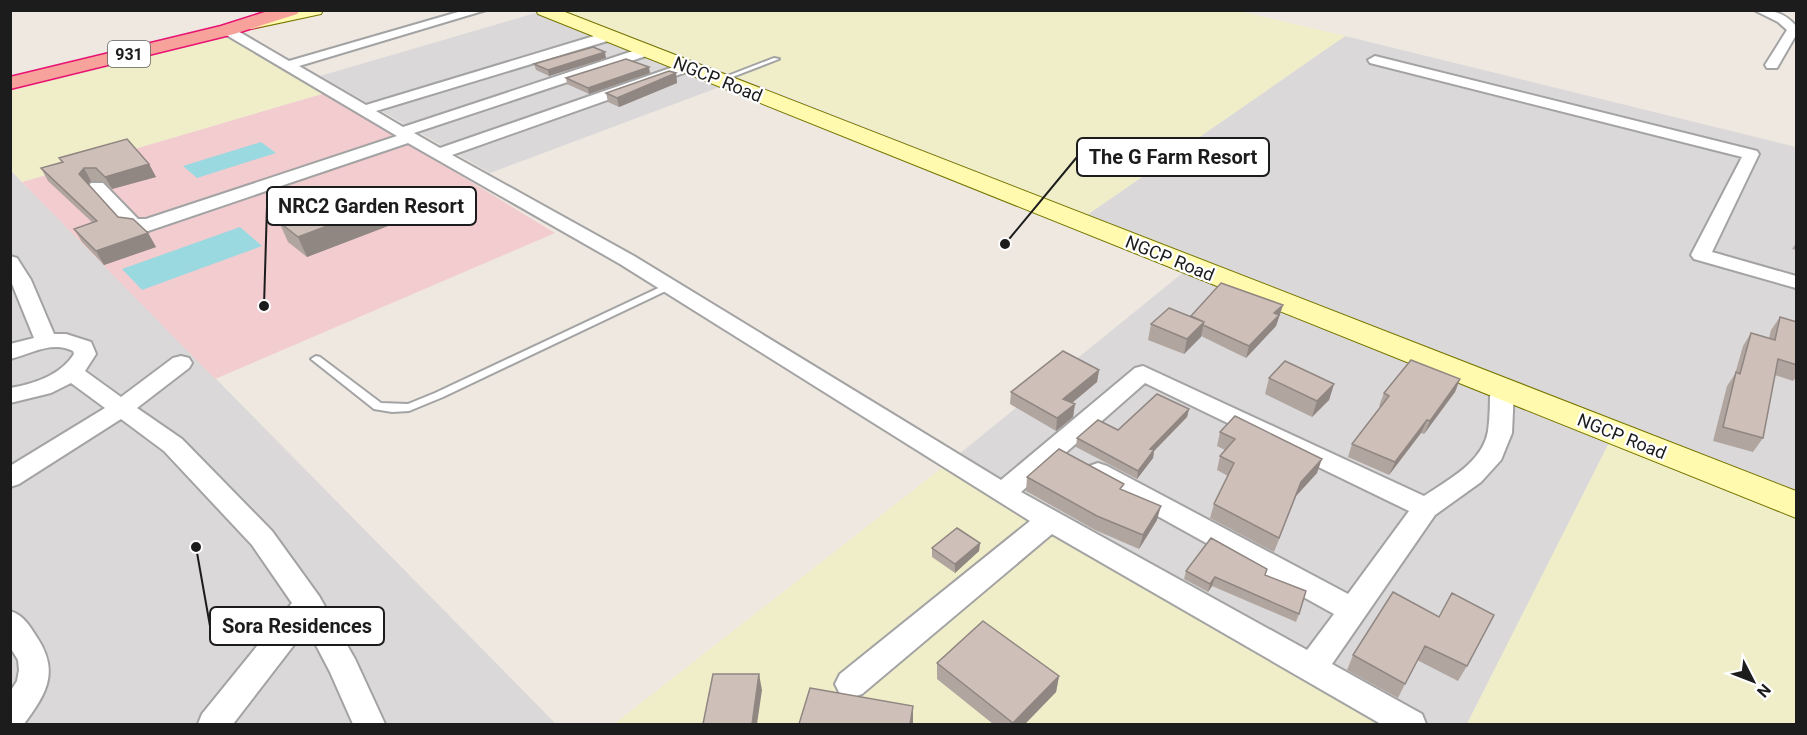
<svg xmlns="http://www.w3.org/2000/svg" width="1807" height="735" viewBox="0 0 1807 735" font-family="Roboto,sans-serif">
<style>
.residential{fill:#dad8d9}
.commercial{fill:#f2cccf}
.farmland{fill:#f0eec8}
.water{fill:#9bd9e1}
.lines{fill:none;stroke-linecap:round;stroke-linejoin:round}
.service-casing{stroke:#a3a3a3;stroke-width:4}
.minor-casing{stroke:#a3a3a3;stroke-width:4}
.secondary-casing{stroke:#757500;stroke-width:2}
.trunk-casing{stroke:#e71273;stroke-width:3}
.service{fill:#fff;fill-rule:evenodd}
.minor{fill:#fff;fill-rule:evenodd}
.secondary{fill:#fffaad;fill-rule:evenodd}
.trunk{fill:#f7a29a;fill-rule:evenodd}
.wall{fill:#b1a59f}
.shaded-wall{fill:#908682}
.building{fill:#cec0b9;stroke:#908682;stroke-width:1.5}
.labels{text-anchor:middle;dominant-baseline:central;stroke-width:4.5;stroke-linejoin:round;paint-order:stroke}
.shield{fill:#fff;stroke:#606060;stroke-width:1.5}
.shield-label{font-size:16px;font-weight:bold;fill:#1c1c1c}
.street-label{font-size:18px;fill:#1c1c1c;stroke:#fff}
.leader{fill:none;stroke:#1c1c1c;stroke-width:2}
.callout-dot{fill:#1c1c1c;stroke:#fff;stroke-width:2}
.callout{fill:#fff;stroke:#1c1c1c;stroke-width:2}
.callout-label{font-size:20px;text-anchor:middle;font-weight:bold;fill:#1c1c1c}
</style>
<rect width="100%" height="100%" fill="#eee8e0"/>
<path class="residential" d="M539,12L725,85L490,173L320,76Z
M1345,36L1796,147V492L1087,215Z
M10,170L22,182L556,724H11Z
M1185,271L1610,441L1467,724H1380L943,467Z"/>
<path class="commercial" d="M325,93L555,233L215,379L22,182Z"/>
<path class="farmland" d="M1235,10L1345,36L1087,215L752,82L564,11Z
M226,34L325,93L22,182L11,170L10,87Z
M1610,441L1796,517V724H1467Z
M943,467L1380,724H614Z"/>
<path class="water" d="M261,142L276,153L197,178L183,166Z
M240,227L262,246L142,290L122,269Z"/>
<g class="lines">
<defs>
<path id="service" d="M774,58L779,59L722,81L717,80Z
M669,283L672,284L674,286L672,288L443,397L409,411L392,412L374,409L311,359L316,356L320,357L381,403L408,404L435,393Z"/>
<path id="minor" d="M465,10H486L299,66L366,105L604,33L609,32L615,36L614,39L376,111L403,127L642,48L647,47L654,51L652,54L414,133L440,148L682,64H692L694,67L692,70L452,155L634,256L1001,480L1135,368L1143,366L1424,496C1448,480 1483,462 1488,431C1490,417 1490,403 1490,389L1494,384L1502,382L1510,384L1514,389L1512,433L1501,460L1481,482L1435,515L1332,664L1422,714L1426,724H1381L1052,534L862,694L851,698L840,694L835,684L840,674L1030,521L620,264L408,143L148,231L127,229L88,187L91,183H103L138,219H146L397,136L223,33L221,30L223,27H231L289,61ZM1145,383L1409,511L1348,594L1107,466L1098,463L1089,466L1085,472L1089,478L1334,614L1307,650L1021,492Z
M1754,10C1772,10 1784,12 1796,26V35L1777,68H1767L1765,65L1787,30L1778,22Z
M1375,56L1757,151L1759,154L1712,252L1796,276V288L1694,259L1691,255L1742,157L1370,63L1368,60Z
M10,256L17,258L31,280L54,334H66L91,342L96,354L85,371L121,397L173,358L181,356L189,358L192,363L189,368L137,408L182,439L272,531L319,596L355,659L385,724H353L330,672L307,628L233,724H198L202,714L292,603L252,545L164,451L121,419L19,484L10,487V466L105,408L71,383L51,393L10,403V388C34,384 61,375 74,354L73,351C53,340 30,354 10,359V344L34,338L10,279Z
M10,611C23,615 29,625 36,636C60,671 47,693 24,724H10V692L17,681L19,670L18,660L10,647Z"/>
<path id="secondary" d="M289,10H323L321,14L251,29L245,28L242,24L245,20Z
M536,10H560L1796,491V518L538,14Z"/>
<path id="trunk" d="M271,10H300L297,14L234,34L10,89V77L221,26Z"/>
</defs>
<use href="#service" class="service-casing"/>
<use href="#minor" class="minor-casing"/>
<use href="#secondary" class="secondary-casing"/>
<use href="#trunk" class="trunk-casing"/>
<use href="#service" class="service"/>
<use href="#minor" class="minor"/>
<use href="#secondary" class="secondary"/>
<use href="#trunk" class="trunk"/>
</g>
<path class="wall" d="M606,58L549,76L536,70L534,64Z
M650,73L589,94L567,84L566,78Z
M676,73L677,83L619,107L608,102L606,93Z
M59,158L149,164L156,177L112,189L103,181H91L88,185L118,217L148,233L156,247L104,265L82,242L74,229L93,223L48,181L41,168L61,162Z
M279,222L388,226L307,257L288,242Z
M1797,242V250L1792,249Z
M1283,305L1276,326L1246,358L1201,336L1184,354L1148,340L1151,324L1191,316Z
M1780,317L1797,322V376L1793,381L1775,375L1763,438L1753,452L1713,441L1727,386L1735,374L1743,346L1751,333L1769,338L1771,330Z
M1099,370L1097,382L1072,403L1075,404L1073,417L1056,431L1010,404L1011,392Z
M1269,378L1334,384L1329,400L1312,417L1265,394Z
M1460,379L1455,392L1424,434L1421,433L1389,475L1348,457L1352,444L1381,407L1379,406L1384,393Z
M1189,409L1187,417L1154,451L1153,458L1137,479L1076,447L1077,438L1118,430Z
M1220,432L1317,473L1296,496L1274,552L1210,518L1214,504L1228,476L1217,470L1220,456L1225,450L1217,446Z
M1027,477L1123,491L1157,520L1139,549L1095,530L1026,491Z
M980,543L979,551L955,573L932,557V548Z
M1186,571L1265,576L1299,614L1296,622L1212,586L1208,592L1184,579Z
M1393,592L1467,666L1458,681L1417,660L1398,698L1347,670L1353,655Z
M937,663L1059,676L1056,692L1025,724H993L937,679Z"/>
<path class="shaded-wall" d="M605,52L606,58L549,76L548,70Z
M649,67L650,73L589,94L588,88Z
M676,73L677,83L619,107L617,98Z
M149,164L156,177L112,189L105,177Z
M84,168L91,181L86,187L79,174Z
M380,206L388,226L307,257L298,237Z
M148,233L156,247L104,265L96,251Z
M1283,305L1276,326L1246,358L1249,346L1274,313Z
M1204,322L1201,337L1184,354L1187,339Z
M1099,370L1097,382L1061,412L1063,399Z
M1460,379L1455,392L1424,434L1430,421Z
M1334,384L1329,400L1312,417L1317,401Z
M1075,404L1073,417L1056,431L1057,418Z
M1189,409L1187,417L1154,451L1153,458L1137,479L1138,471L1150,449Z
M1427,420L1421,433L1389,475L1395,462Z
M1322,459L1317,473L1296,496L1274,552L1301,482Z
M1161,506L1157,520L1139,549L1143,535Z
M980,543L979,551L955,573V564Z
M1215,577L1212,586L1208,592L1210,584Z
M759,674L762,690L757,724H752Z
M1059,676L1056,692L1025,724H1013V723Z
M913,706V724H910Z"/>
<path class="building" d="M593,47L605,52L548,70L534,64Z
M626,59L649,67L588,88L566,78Z
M669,71L676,73L617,98L606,93Z
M127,139L149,164L105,177L96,168H84L79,174L118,217L133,219L148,233L96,251L74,229L97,221L41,168L63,162L59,158Z
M373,188L380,206L298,237L279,222Z
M1221,283L1283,305L1274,313L1279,315L1249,346L1203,325L1204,322L1191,316Z
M1169,308L1204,322L1187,339L1151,324Z
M1780,317L1797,322V365L1778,359L1763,438L1723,427L1736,372L1740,374L1751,333L1775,340Z
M1063,351L1099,370L1063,399L1075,404L1057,418L1011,392Z
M1411,360L1460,379L1430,421L1427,420L1395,462L1352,444L1389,396L1384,393Z
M1285,361L1334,384L1317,401L1269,378Z
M1157,394L1189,409L1150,449L1154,450L1138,471L1077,438L1098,420L1118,430Z
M1235,416L1322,459L1301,482L1279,538L1214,504L1234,463L1220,456L1235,439L1220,432Z
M1059,449L1124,484L1120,489L1161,506L1143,535L1097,516L1027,477Z
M957,528L980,543L955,564L932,548Z
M1211,538L1267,569L1265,575L1306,591L1299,614L1215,577L1210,584L1186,571Z
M1393,592L1439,617L1452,593L1494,615L1467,666L1425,646L1405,684L1353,655Z
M983,621L1059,676L1013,723L937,663Z
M713,674H759L752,724H703Z
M810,688L913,706L910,724H799Z"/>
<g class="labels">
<rect class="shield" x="108" y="41" width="42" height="26" rx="4.5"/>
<g class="shield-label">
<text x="129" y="54">931</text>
</g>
<g class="street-label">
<text transform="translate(718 79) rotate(22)">NGCP Road</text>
<text transform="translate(1170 258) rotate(22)">NGCP Road</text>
<text transform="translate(1622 436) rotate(22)">NGCP Road</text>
</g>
</g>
<path class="leader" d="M1005 244L1077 157M264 306L267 206M196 547L210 626"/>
<g class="callout-dot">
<circle cx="1005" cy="244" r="6"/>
<circle cx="264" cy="306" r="6"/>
<circle cx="196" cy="547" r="6"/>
</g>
<g class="callout">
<rect x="1077" y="138" width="192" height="38" rx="6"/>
<rect x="267" y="187" width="209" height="38" rx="6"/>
<rect x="210" y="607" width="174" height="38" rx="6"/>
</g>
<g class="callout-label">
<text x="1173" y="164">The G Farm Resort</text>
<text x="371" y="213">NRC2 Garden Resort</text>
<text x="297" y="633">Sora Residences</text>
</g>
<rect width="1807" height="735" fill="none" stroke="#1c1c1c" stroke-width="24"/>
<g transform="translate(1753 681) rotate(132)" stroke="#ffffff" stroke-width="4.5" paint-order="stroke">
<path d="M0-4.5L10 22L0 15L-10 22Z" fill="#1c1c1c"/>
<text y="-9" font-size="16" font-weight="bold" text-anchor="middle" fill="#1c1c1c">N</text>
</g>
</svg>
